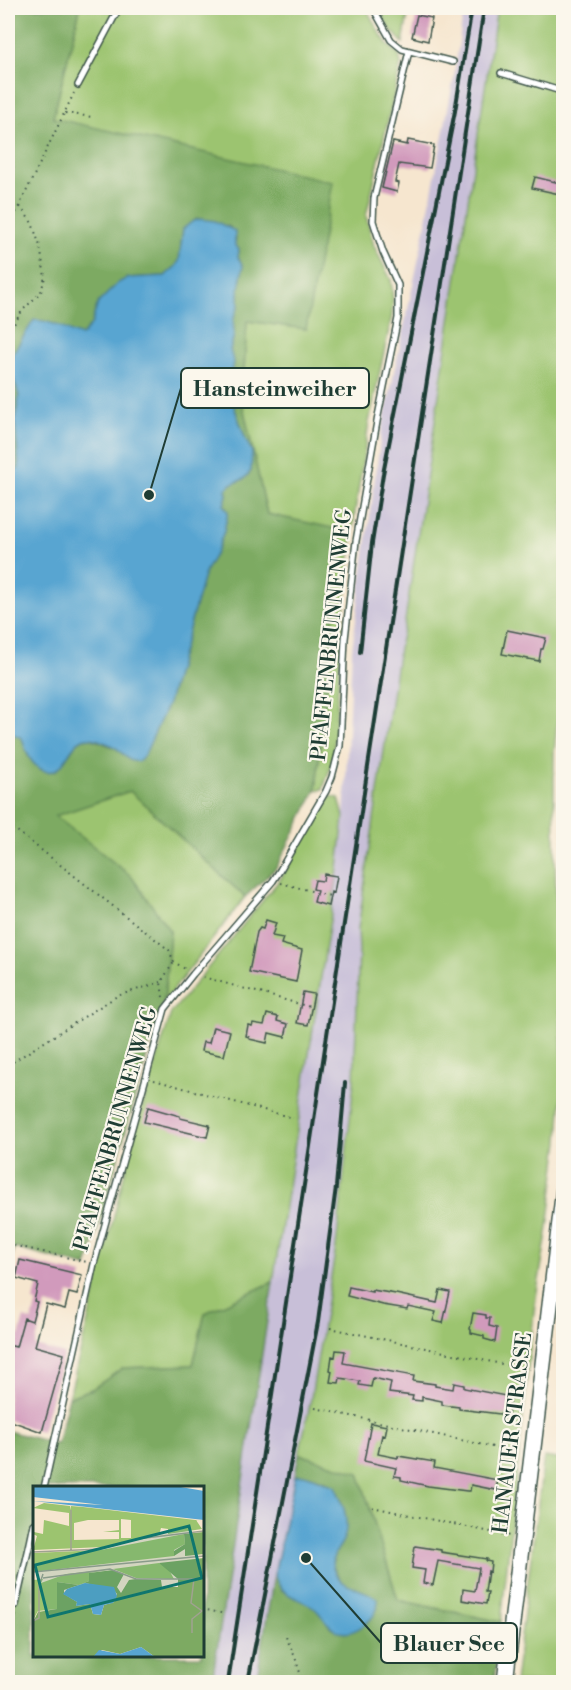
<svg xmlns="http://www.w3.org/2000/svg" width="571" height="1690" viewBox="0 0 571 1690" font-family="'Libre Bodoni',serif">
<style>
.industrial{fill:#c8bfd8}
.green{fill:#9cc46f;stroke:#5e8052;stroke-width:1.5}
.forest{fill:#7daa62;stroke:#4e744b;stroke-width:1.5;fill-rule:evenodd}
.water{fill:#58a5d1;stroke:#3c7182;stroke-width:1.5}
.building{fill:#d19abc}
.lines{fill:none;stroke-linecap:round;stroke-linejoin:round}
.service-casing{stroke:#3f564b;stroke-width:8}
.primary-casing{stroke:#3f564b;stroke-width:18}
.path{stroke:#3f564b;stroke-width:2;stroke-dasharray:1.5 4.5;stroke-linecap:butt}
.service{stroke:#fff;stroke-width:5}
.primary{stroke:#fff;stroke-width:15}
.rail{stroke:#1f3d34;stroke-width:4}
.service-bridge-casing{stroke:#3f564b;stroke-width:8;stroke-linecap:butt}
.service-bridge{stroke:#fff;stroke-width:5}
.labels{text-anchor:middle;dominant-baseline:central;stroke-width:4.5;stroke-linejoin:round;paint-order:stroke}
.street-label{font-size:21px;fill:#1f3d34;stroke:#fbf7ec}
.inset-road{fill:none;stroke:#a0a291;stroke-width:1.5}
.view{fill:#0f766e;fill-opacity:0.15;stroke:#0f766e;stroke-width:3}
.inset-edge{fill:none;stroke:#1f3d34;stroke-width:3}
.leader{fill:none;stroke:#1f3d34;stroke-width:2}
.callout-dot{fill:#1f3d34;stroke:#fbf7ec;stroke-width:2}
.callout{fill:#fbf7ec;stroke:#1f3d34;stroke-width:2}
.callout-label{font-size:22px;text-anchor:middle;font-weight:bold;fill:#1f3d34}
</style>
<rect width="100%" height="100%" fill="#fbf7ec"/>
<filter id="ink" filterUnits="userSpaceOnUse"><feTurbulence type="fractalNoise" baseFrequency=".0167" numOctaves="2"/><feDisplacementMap in="SourceGraphic" scale="12" xChannelSelector="R" yChannelSelector="G"/><feConvolveMatrix kernelMatrix="1 2 1 2 8 2 1 2 1" color-interpolation-filters="sRGB"/></filter>
<filter id="wash" filterUnits="userSpaceOnUse"><feTurbulence type="fractalNoise" baseFrequency=".008" numOctaves="4" result="noise"/><feDisplacementMap in="SourceGraphic" scale="24" xChannelSelector="R" yChannelSelector="G"/><feGaussianBlur stdDeviation="1.35" result="paint"/><feColorMatrix in="noise" values="0 0 0 0 0 0 0 0 0 0 0 0 0 0 0 0 0 1.4 0 .05"/><feComposite in="paint" operator="in"/></filter>
<g filter="url(#wash)">
<rect width="100%" height="100%" fill="#f6e6cf"/>
<path class="industrial" d="M464,8H497L443,378L405,621L399,648L358,929L359,950L354,1083L336,1247L310,1404L274,1575L256,1682H212L277,1252L337,876L344,817L352,650L381,434L425,229L454,77Z"/>
<path class="green" d="M80,8H366L378,30L388,45L399,55L401,64L366,216L374,246L391,280L393,300L392,315L369,422L355,511L343,620L333,760L323,789L316,790L342,531L267,514L242,402L247,321L306,329L53,118Z
M377,8H409L403,43L390,29Z
M497,8H563L564,687L557,723L554,753V792L556,900L563,1079L559,1141L548,1228L535,1303L501,1622L398,1600L359,1473L299,1454L310,1404L336,1247L354,1082L359,950L358,929L399,648L405,621Z
M130,791L245,897L164,1002L170,931L54,816Z
M330,796L339,798L344,817L337,876L273,1282L205,1313L193,1365L123,1368L92,1389L69,1397L136,1127L171,1013L281,878Z
M544,1457L563,1460V1682H515Z"/>
<path class="forest" d="M8,8H80L53,118L333,182L306,329L247,321L242,402L267,514L342,530L316,790L276,868L245,897L130,791L55,816L131,876L170,931L164,1002L159,1014L87,1267L14,1248L8,1272V732L22,738L28,756L55,771L61,765L76,744L83,739L90,738L116,748L130,760L139,761L145,754L168,703L205,572L217,551L224,531L228,511L224,505L227,495L226,489L231,484L244,479L251,471V452L246,440L232,401L234,388L232,369L233,361L230,350L234,335L233,320L239,305V289L243,266L238,257L239,250L235,244L236,238L230,227L221,225L215,221L197,219L183,229L179,261L176,266L165,276L127,278L98,303L91,325L81,336L67,331L55,324L24,338L13,353L10,367L19,396L15,423L19,468L8,477V176L13,171V168L8,165Z
M273,1282L212,1682H8V1431L57,1444L69,1397L92,1389L123,1368L193,1365L205,1313ZM34,1488H202V1656H34Z
M299,1454L359,1473L398,1600L501,1622L494,1682H256L274,1575L281,1590L307,1603L317,1610L331,1627L347,1632L362,1626L347,1585L340,1580L332,1564L336,1551L341,1544L345,1512L339,1495L326,1481L308,1475L295,1476Z"/>
<path class="water" d="M201,219L215,221L235,231V244L239,250L238,257L243,266L239,289V305L233,320L234,335L230,350L233,361L232,369L234,388L232,401L246,440L252,452L251,471L244,479L231,484L226,489L227,495L224,505L228,512L224,531L217,551L205,572L168,703L145,754L139,761C136,761 133,762 130,760C125,758 121,751 116,748C110,744 97,739 90,738C68,736 67,777 45,771C30,766 26,751 22,738L8,732V477L19,468L15,423L19,396L10,367L13,353L34,320C51,320 65,330 81,336L91,325L98,303L118,283L127,278L165,276L176,266L179,261L183,229L193,221Z
M300,1475H308L335,1486C342,1501 349,1518 345,1535C341,1551 323,1557 338,1577C347,1590 367,1588 378,1600C378,1601 377,1608 377,1609C373,1621 353,1636 340,1632C328,1628 322,1614 313,1607C303,1600 287,1597 281,1588C278,1584 276,1579 274,1575L295,1476Z"/>
<g id="blocks">
<path class="building" d="M417,15L432,18L428,41L412,37Z
M408,140L434,145L430,168L399,164L395,182L399,183L397,192L382,188L393,142L407,145Z
M535,177L564,184V195L532,188Z
M507,630L546,638L543,649H541L539,661L502,654Z
M324,874L337,876L334,893L331,892L328,906L314,902L317,890L313,889L315,880L323,881Z
M266,920L276,923L272,936L283,938L281,944L302,950L296,982L249,972L257,932L260,928L263,929Z
M303,992L314,994L308,1025L297,1023Z
M267,1014L278,1017L277,1021L288,1024L285,1037L269,1033L267,1043L249,1039V1037L246,1036L248,1025L252,1026L253,1023L264,1025Z
M213,1027L230,1031L224,1056L201,1051L203,1042L209,1043Z
M148,1107L180,1116V1118L210,1125L207,1137L144,1122Z
M20,1260L82,1275L77,1295L69,1293L65,1309L46,1304L35,1346L64,1354L42,1432L8,1420V1345L16,1347L24,1318L32,1321L37,1302L34,1301L38,1284L16,1278Z
M349,1287L372,1292V1290L396,1294L437,1303L440,1290L450,1292L443,1323L433,1321L436,1312L408,1306L407,1309L383,1305L347,1296Z
M473,1313L486,1315V1318H490L489,1326L497,1328L495,1342L484,1339V1336L471,1333V1330L470,1329Z
M336,1350L345,1351L343,1363L414,1376L413,1381L435,1384V1386L453,1389L454,1383L464,1385V1388L511,1397L508,1415L459,1409V1407L442,1405V1401L422,1397V1401L412,1400L413,1396L389,1393L391,1382L373,1378L371,1387L359,1385L360,1381L340,1378L339,1383L330,1382L332,1371L330,1370L332,1356L335,1357Z
M371,1423L387,1426L385,1436L382,1435L378,1454L398,1458V1456L435,1462L434,1468L498,1480L496,1490L471,1485L470,1491H467L428,1486L401,1480V1477L394,1476L396,1468L364,1461Z
M415,1546L441,1550V1552L487,1559L486,1561L491,1562L490,1572L488,1571L485,1592H488L486,1604L462,1600L463,1589L475,1591L479,1568L438,1561L433,1585L423,1583L425,1570L412,1568Z"/>
</g>
</g>
<g filter="url(#ink)">
<use href="#blocks" fill-opacity="0" stroke="#3f564b" stroke-width="1.5"/>
<g class="lines">
<defs>
<path id="service" d="M373,8L391,40L402,49L453,62
M501,73L564,92
M78,85L119,8
M44,1488L94,1264L165,1009L193,974L273,881L280,870L326,791L332,777L340,746L345,639L356,541L378,416L398,318V285L383,252L373,221L374,198L409,51
M30,1543L34,1524
M8,1601L16,1605L19,1591"/>
<path id="primary" d="M505,1682L564,1188"/>
</defs>
<use href="#service" class="service-casing"/>
<use href="#primary" class="primary-casing"/>
<path class="path" d="M65,113L92,117
M8,229L74,93
M8,334L22,311L41,292L45,277L40,246L32,223L19,205
M8,824L169,950L174,962L187,970
M281,883L330,896
M203,977L310,1007
M163,997L161,982L174,962
M8,1065L117,996L161,982
M154,1080L293,1118
M8,1244L87,1262
M330,1328L530,1370
M315,1408L520,1453
M372,1507L510,1536
M202,1609L225,1614
M286,1637L295,1657L303,1682
M8,1664L16,1614"/>
<use href="#service" class="service"/>
<use href="#primary" class="primary"/>
<path class="rail" d="M360,652L372,543L383,474L455,111L472,8
M228,1682L484,8
M248,1682L318,1322L336,1187L345,1083"/>
<defs>
<path id="service-bridge" d="M19,1591L30,1543"/>
</defs>
<use href="#service-bridge" class="service-bridge-casing"/>
<use href="#service-bridge" class="service-bridge"/>
</g>
</g>
<g class="labels">
<g class="street-label">
<text transform="translate(332 635) rotate(-84)">PFAFFENBRUNNENWEG</text>
<text transform="translate(116 1129) rotate(-74)">PFAFFENBRUNNENWEG</text>
<text transform="translate(513 1433) rotate(-83)">HANAUER STRASSE</text>
</g>
</g>
<g transform="translate(33 1486)">
<rect width="171" height="171" fill="#f6e6cf"/>
<path d="M11,17L37,20L38,24V20L50,21L171,35L163,34L169,43L135,48V43L128,42L126,49L70,61L0,64L4,50L0,48V23L1,46L10,48L11,34L36,40V27L0,22ZM88,33L98,34V52H88ZM55,34H86V44L70,46H86V53L41,54V37ZM151,48L152,58L141,64V70L0,86V67L68,64ZM126,77L135,82L141,93L103,92L80,83ZM80,83L56,87V95L46,99L24,96V123L5,125L0,134V94L10,93L8,97L33,88Z" fill="#9cc46f" fill-rule="evenodd"/>
<path d="M171,46V68L152,70V63L141,70V65L152,58L151,48ZM171,72V171H122L108,161L87,168L69,164L60,171H0V136L5,126L24,123V96L46,99L56,95V87L80,84L91,88L84,101L88,107L96,94L103,93L128,94L129,101H145V93L126,77ZM52,97L80,103L84,108L81,116L71,119L68,129L60,128L57,118L43,120L44,116L31,108V104Z" fill="#7daa62" fill-rule="evenodd"/>
<path d="M0,0H142L171,5V34L0,15L70,19L0,11ZM52,97L81,101L84,110L80,117L71,119L68,129L60,128L57,118L43,120L44,116L30,108L34,103ZM108,161L122,171H60L66,164L87,168Z" fill="#58a5d1"/>
<path class="inset-road" d="M38,24V64M0,66L68,63L104,53L171,45M0,86L171,70M10,92L77,83L103,93H161L158,117L169,125L159,133V147M0,135L6,132V100L10,88"/>
<path class="view" d="M156,40L169,92L15,131L2,79Z"/>
<rect width="171" height="171" class="inset-edge"/>
</g>
<path class="leader" d="M149 495L181 388M306 1558L381 1643"/>
<g class="callout-dot">
<circle cx="149" cy="495" r="6"/>
<circle cx="306" cy="1558" r="6"/>
</g>
<g class="callout">
<rect x="181" y="368" width="188" height="40" rx="6"/>
<rect x="381" y="1623" width="136" height="40" rx="6"/>
</g>
<g class="callout-label">
<text x="275" y="396">Hansteinweiher</text>
<text x="449" y="1651">Blauer See</text>
</g>
<rect width="571" height="1690" fill="none" stroke="#fbf7ec" stroke-width="30"/>
</svg>
